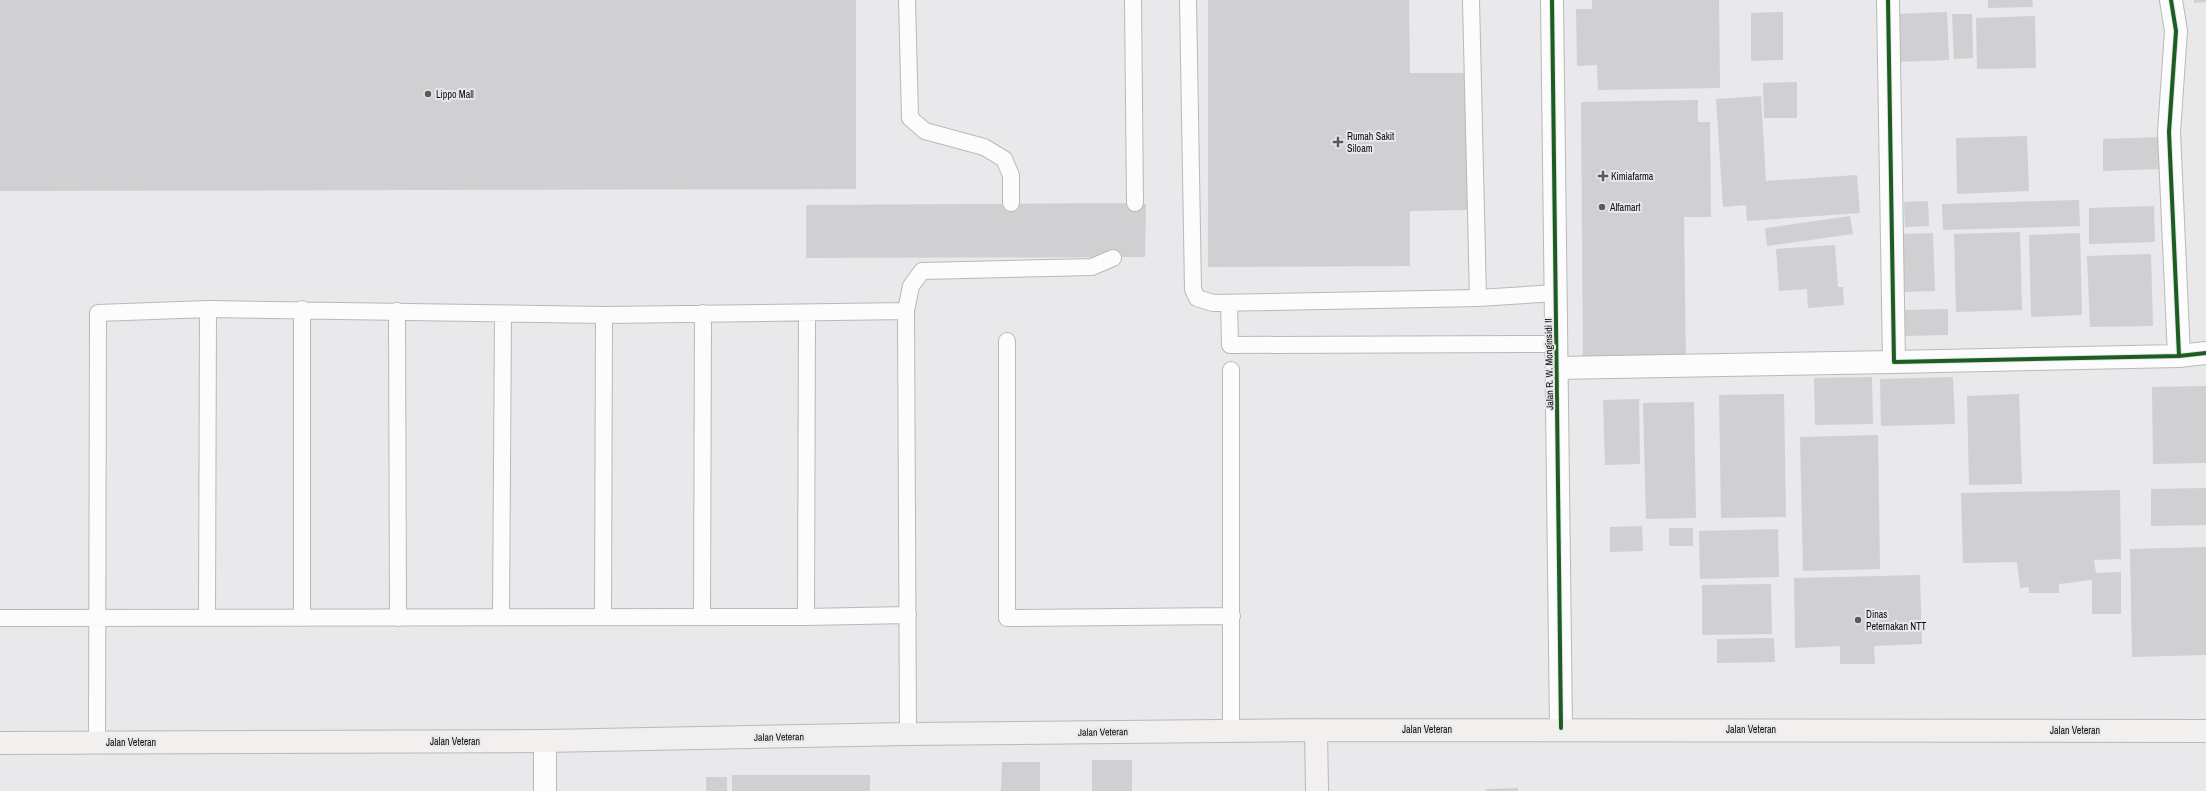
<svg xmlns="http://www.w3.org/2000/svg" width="2206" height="791" viewBox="0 0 2206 791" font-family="'Archivo Narrow',sans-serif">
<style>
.building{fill:#d0cfd1}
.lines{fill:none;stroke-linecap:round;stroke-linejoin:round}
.service-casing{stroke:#b9b8ba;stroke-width:18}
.minor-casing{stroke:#b9b8ba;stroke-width:24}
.tertiary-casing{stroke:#b9b8ba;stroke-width:24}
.secondary-casing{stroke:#b9b8ba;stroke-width:24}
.service{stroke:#fcfcfc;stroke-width:16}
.minor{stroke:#fcfcfc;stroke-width:22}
.tertiary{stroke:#fcfcfc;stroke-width:22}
.secondary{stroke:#f2f0ee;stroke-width:22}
.cycleway-casing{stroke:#e9e7ec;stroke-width:6}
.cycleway{stroke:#1b5e20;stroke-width:4}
.poi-dot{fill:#5a5a5b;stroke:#e9e7ec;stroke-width:1.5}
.labels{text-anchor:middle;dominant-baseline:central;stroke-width:4;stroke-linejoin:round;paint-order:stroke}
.poi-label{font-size:10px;fill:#0d0d0e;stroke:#e9e7ec;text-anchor:start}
.street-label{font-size:10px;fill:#0d0d0e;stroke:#e9e7ec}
</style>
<rect width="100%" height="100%" fill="#e9e8eb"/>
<path class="building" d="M0,0H856V189L0,191Z
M1208,0H1409L1410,73H1468L1469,210L1410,211V266L1208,267Z
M1592,0H1719L1720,88L1598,90L1597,65L1577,66L1576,9H1592Z
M1988,0H2032L2033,7L1988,8Z
M2194,0H2206V2L2194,3Z
M1783,12V60L1751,61V13Z
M1947,12L1949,60L1897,62L1896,14Z
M1952,14H1972L1973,58L1954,59Z
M2035,16L2036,68L1977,69L1976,18Z
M1797,82V118H1764L1763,83Z
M1761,96L1766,181L1857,175L1860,213L1747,221L1746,205L1723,207L1716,99Z
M1698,100V122H1710L1711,217H1684L1686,366L1583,367L1581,102Z
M2027,136L2029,191L1957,194L1956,138Z
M2161,137V169L2103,171V139Z
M2079,200L2080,226L1943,230L1942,204Z
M1928,201L1929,226L1905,227L1904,202Z
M1135,203L1146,204L1145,257L806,258V205Z
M2154,206L2155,242L2089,244V208Z
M1850,216L1853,234L1767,246L1765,228Z
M2020,232L2022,310L1956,312L1954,234Z
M1933,233L1935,291L1903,292L1901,234Z
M2080,233L2082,315L2031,317L2029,235Z
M1835,245L1838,287H1843L1844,305L1808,308L1807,289L1779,291L1776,249Z
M2151,254L2153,326L2090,327L2087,256Z
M1948,309V335L1903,336L1902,310Z
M1872,377L1873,424L1815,425L1814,378Z
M1953,377L1955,424L1881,426L1880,379Z
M2206,386V463L2153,464L2152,387Z
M1784,394L1786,517L1721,518L1719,395Z
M2019,394L2022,484L1969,485L1967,396Z
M1639,399L1640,464L1605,465L1603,400Z
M1694,402L1696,518L1646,519L1643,403Z
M1878,435L1880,569L1803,571L1800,437Z
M2206,488V525L2151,526V489Z
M2120,490L2121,559L2094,560L2096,573L2121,572V614H2092V580L2059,584V593H2029V587L2020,588L2017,562L1963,563L1961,493Z
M1642,526L1643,551L1610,552V527Z
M1669,528H1693V546H1669Z
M1778,529L1779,577L1700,579L1699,531Z
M2206,547V655L2132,657L2130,549Z
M1920,575L1922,644L1874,646L1875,664H1840V646L1795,648L1794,578Z
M1771,584L1772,634L1702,635V585Z
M1774,638L1775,662L1717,663V639Z
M1092,760H1132V791H1092Z
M1002,762H1040V791H1001Z
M732,775H870V791H732Z
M706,777H727V791H706Z
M1518,788V791H1486V789Z"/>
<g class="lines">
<defs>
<path id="service" d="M907,0L910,118L925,131L984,147L1004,159L1011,175V203
M1133,0L1135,203
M1188,0L1193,289L1197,298L1213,303L1478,298L1556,293
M1471,0L1478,298
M1229,303L1230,345L1556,344
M397,311L398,618
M1007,341V618L1232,616
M501,617L503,314
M603,617L604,315
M702,617L703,313
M806,617L807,313
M0,618L806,617L908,615
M207,618L208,309
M302,618V309
M1231,731V370
M908,734L906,311L911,286L922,271L1092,267L1113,258
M97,742L98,313L208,309L604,315L906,311"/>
<path id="minor" d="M1888,0L1894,362L2179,356L2206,353
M2171,0L2176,31L2169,132L2179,356
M1557,368L1894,362
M545,791V741"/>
<path id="tertiary" d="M1552,0L1561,728"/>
<path id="secondary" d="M1316,730L1317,791
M0,743L545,741L908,734L1316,730L2206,731"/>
</defs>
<use href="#service" class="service-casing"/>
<use href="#minor" class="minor-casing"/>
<use href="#tertiary" class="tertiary-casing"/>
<use href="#secondary" class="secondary-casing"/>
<use href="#service" class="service"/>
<use href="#minor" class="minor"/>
<use href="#tertiary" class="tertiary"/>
<use href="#secondary" class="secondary"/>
<defs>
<path id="cycleway" d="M1552,0L1561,728
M1888,0L1894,362L2179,356L2206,353
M2171,0L2176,31L2169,132L2179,356"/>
</defs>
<use href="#cycleway" class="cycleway-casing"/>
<use href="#cycleway" class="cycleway"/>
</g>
<g class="poi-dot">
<circle cx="428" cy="94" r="4"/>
<path d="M1336 136h4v4h4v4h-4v4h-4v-4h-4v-4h4z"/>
<path d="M1601 170h4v4h4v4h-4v4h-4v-4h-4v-4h4z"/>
<circle cx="1602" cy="207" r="4"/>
<circle cx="1858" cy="620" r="4"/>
</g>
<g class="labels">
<g class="poi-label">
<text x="436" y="94">Lippo Mall</text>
<text x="1347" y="136">Rumah Sakit<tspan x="1347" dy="12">Siloam</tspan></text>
<text x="1611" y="176">Kimiafarma</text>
<text x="1610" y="207">Alfamart</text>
<text x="1866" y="614">Dinas<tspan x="1866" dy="12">Peternakan NTT</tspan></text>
</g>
<g class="street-label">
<text transform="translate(1549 364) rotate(-91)">Jalan R. W. Monginsidi II</text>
<text x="1427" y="729">Jalan Veteran</text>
<text x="1751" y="729">Jalan Veteran</text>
<text x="2075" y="730">Jalan Veteran</text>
<text transform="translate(1103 732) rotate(-1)">Jalan Veteran</text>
<text transform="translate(779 737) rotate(-1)">Jalan Veteran</text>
<text x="455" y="741">Jalan Veteran</text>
<text x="131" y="742">Jalan Veteran</text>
</g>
</g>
</svg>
